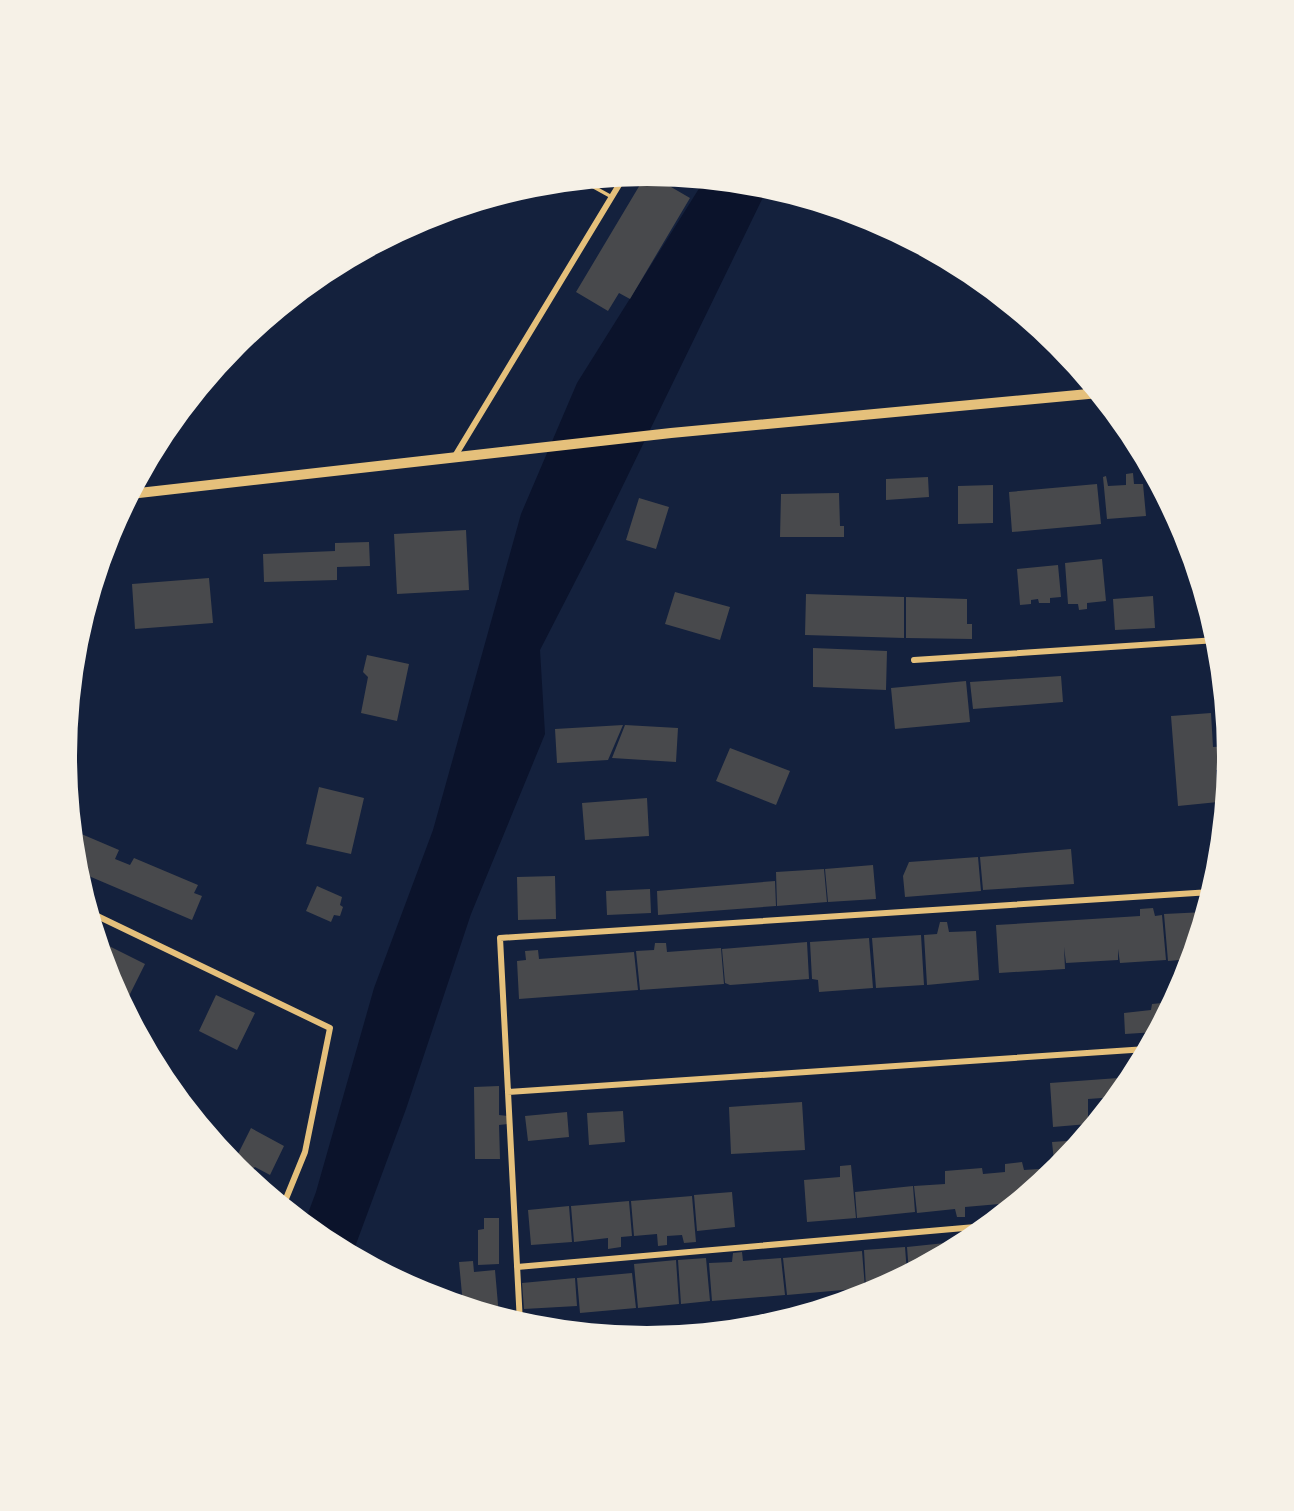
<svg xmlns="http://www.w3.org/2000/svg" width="1294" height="1511" viewBox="0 0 1294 1511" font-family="'Nunito Sans',sans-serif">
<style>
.water{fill:#0b132b}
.building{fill:#48494c}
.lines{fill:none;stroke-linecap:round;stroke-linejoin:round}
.service{stroke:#e5c07b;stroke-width:3.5}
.minor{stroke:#e5c07b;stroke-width:6}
.trunk{stroke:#e5c07b;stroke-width:10}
</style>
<rect width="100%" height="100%" fill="#14213d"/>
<path class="water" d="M705,179L768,187L595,543L540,650L545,734L471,914L406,1109L352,1255L323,1239L304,1224L316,1192L374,988L433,830L521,514L577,383Z"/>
<path class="building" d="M647,173L690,198L630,299L619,293L608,311L576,292Z
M1133,473L1134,484H1143L1146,516L1107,519L1103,477L1106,476L1108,486L1126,485V474Z
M928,477L929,497L886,500V479Z
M1097,484L1101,524L1012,532L1009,492Z
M993,485V523L958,524V486Z
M839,493L840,526H844V537H780L781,494Z
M639,498L669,507L656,549L626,540Z
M466,530L469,590L397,594L394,534Z
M369,542L370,566L337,567V580L264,582L263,554L335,551V543Z
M1102,559L1106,601L1087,603V609L1079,610L1078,604H1068L1065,563Z
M1058,565L1061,597L1050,598V603H1039L1038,599L1031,600V604L1020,605L1017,569Z
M209,578L213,623L135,629L132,584Z
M675,592L730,607L720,640L665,624Z
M806,594L904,597V638L805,635Z
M1153,596L1155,628L1115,630L1113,599Z
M906,597L967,599V624H972V639L906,638Z
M813,648L887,651L886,690L813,687Z
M367,655L409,664L397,721L361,713L368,677L363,672Z
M1061,676L1063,702L973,709L970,682Z
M966,681L970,722L895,729L891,688Z
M1211,713L1213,747L1228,746L1229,756L1228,769L1216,770L1218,802L1178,806L1171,716Z
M623,725L608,760L557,763L555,729Z
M625,725L678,728L676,762L612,758Z
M730,748L790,771L776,805L716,781Z
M319,787L364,798L351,854L306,844Z
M647,798L649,836L585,840L582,803Z
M72,830L119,850L115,859L130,865L134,858L198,885L194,893L202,896L192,920L77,871Z
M1071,849L1074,884L983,890L980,857Z
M978,857L981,891L905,897L903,876L909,862Z
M873,865L876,899L828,902L825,869Z
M824,869L827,902L777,906L776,872Z
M555,876L556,919L518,920L517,877Z
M775,881L776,906L658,915L657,891Z
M317,886L342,897L340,905L343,907L340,916L334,915L331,922L306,911Z
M650,889L651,913L607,915L606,891Z
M1153,908L1155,916L1162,915L1166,960L1120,963L1118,949V960L1066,963L1064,947L1065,969L999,973L996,925L1140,916V909Z
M1205,912L1191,959L1168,961L1164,914Z
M940,922H947L949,932L976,931L979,980L927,985L924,935L937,934Z
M921,935L924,985L876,988L872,938Z
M869,938L873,988L819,992L818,980L812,979L810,942Z
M807,942L809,979L730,985L725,983L722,949Z
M655,943H666L667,952L721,948L724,984L640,990L636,951L654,950Z
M107,945L145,964L129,996L115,989L109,978L102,955Z
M538,950L539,959L634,952L638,990L519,999L517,961L526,960L525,951Z
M216,995L255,1013L237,1050L199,1031Z
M1172,1002L1156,1032L1125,1034L1124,1013L1151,1010L1152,1004Z
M1132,1077L1116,1097L1088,1099V1124L1053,1127L1050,1083Z
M499,1086V1115L508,1116V1124L499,1125L500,1159H475L474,1087Z
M802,1102L805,1150L731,1154L729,1107Z
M623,1111L625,1142L589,1145L587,1113Z
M567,1112L569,1137L528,1141L525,1116Z
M251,1128L284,1146L270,1175L255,1167L251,1170L234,1162Z
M1081,1140L1058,1167L1055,1171L1052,1142Z
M1022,1162L1024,1170L1053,1168V1172L1011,1206V1203L965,1207V1217H957L955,1209L917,1213L914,1186L945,1184V1171L982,1168L983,1174L1005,1172V1164Z
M851,1165L856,1218L807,1222L804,1180L840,1177V1166Z
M913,1186L915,1212L857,1218L855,1192Z
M732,1192L735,1227L697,1231L694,1195Z
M692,1196L696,1242L684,1243L682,1235L667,1236V1245L658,1246L657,1234L634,1236L631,1201Z
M629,1201L632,1236L621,1237V1247L608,1249V1238L574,1242L571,1206Z
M569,1206L572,1242L531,1245L528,1210Z
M484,1218H499V1264L478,1265V1230L484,1229Z
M967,1241L963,1244L947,1252V1243Z
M945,1243L946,1253L909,1273L907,1247Z
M905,1247L907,1273L882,1287L866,1288L864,1250Z
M862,1251L865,1288L787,1295L783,1258Z
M742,1252L743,1261L781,1258L785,1295L712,1301L709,1263L732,1262L733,1253Z
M706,1258L710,1301L681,1304L678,1260Z
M676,1260L679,1304L638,1308L634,1264Z
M473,1261L474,1272L495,1270L499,1316L463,1305L459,1262Z
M632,1273L636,1308L580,1313L577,1278Z
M575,1278L577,1306L524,1309L522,1283Z"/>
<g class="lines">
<path class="service" d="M581,180L610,196
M443,212L477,209L481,200"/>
<path class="minor" d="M1086,394V377
M455,456L625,175
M914,660L1217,640
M89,912L330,1028L305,1152L283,1206
M508,1092L1147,1049
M517,1267L987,1226
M520,1323L500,938L1211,892"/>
<path class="trunk" d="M130,494L671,433L1099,393"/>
</g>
<path d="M0 0H1294V1511H0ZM77 756a570 570 0 1 1 1140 0a570 570 0 1 1-1140 0Z" fill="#f6f1e7" fill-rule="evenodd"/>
</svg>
